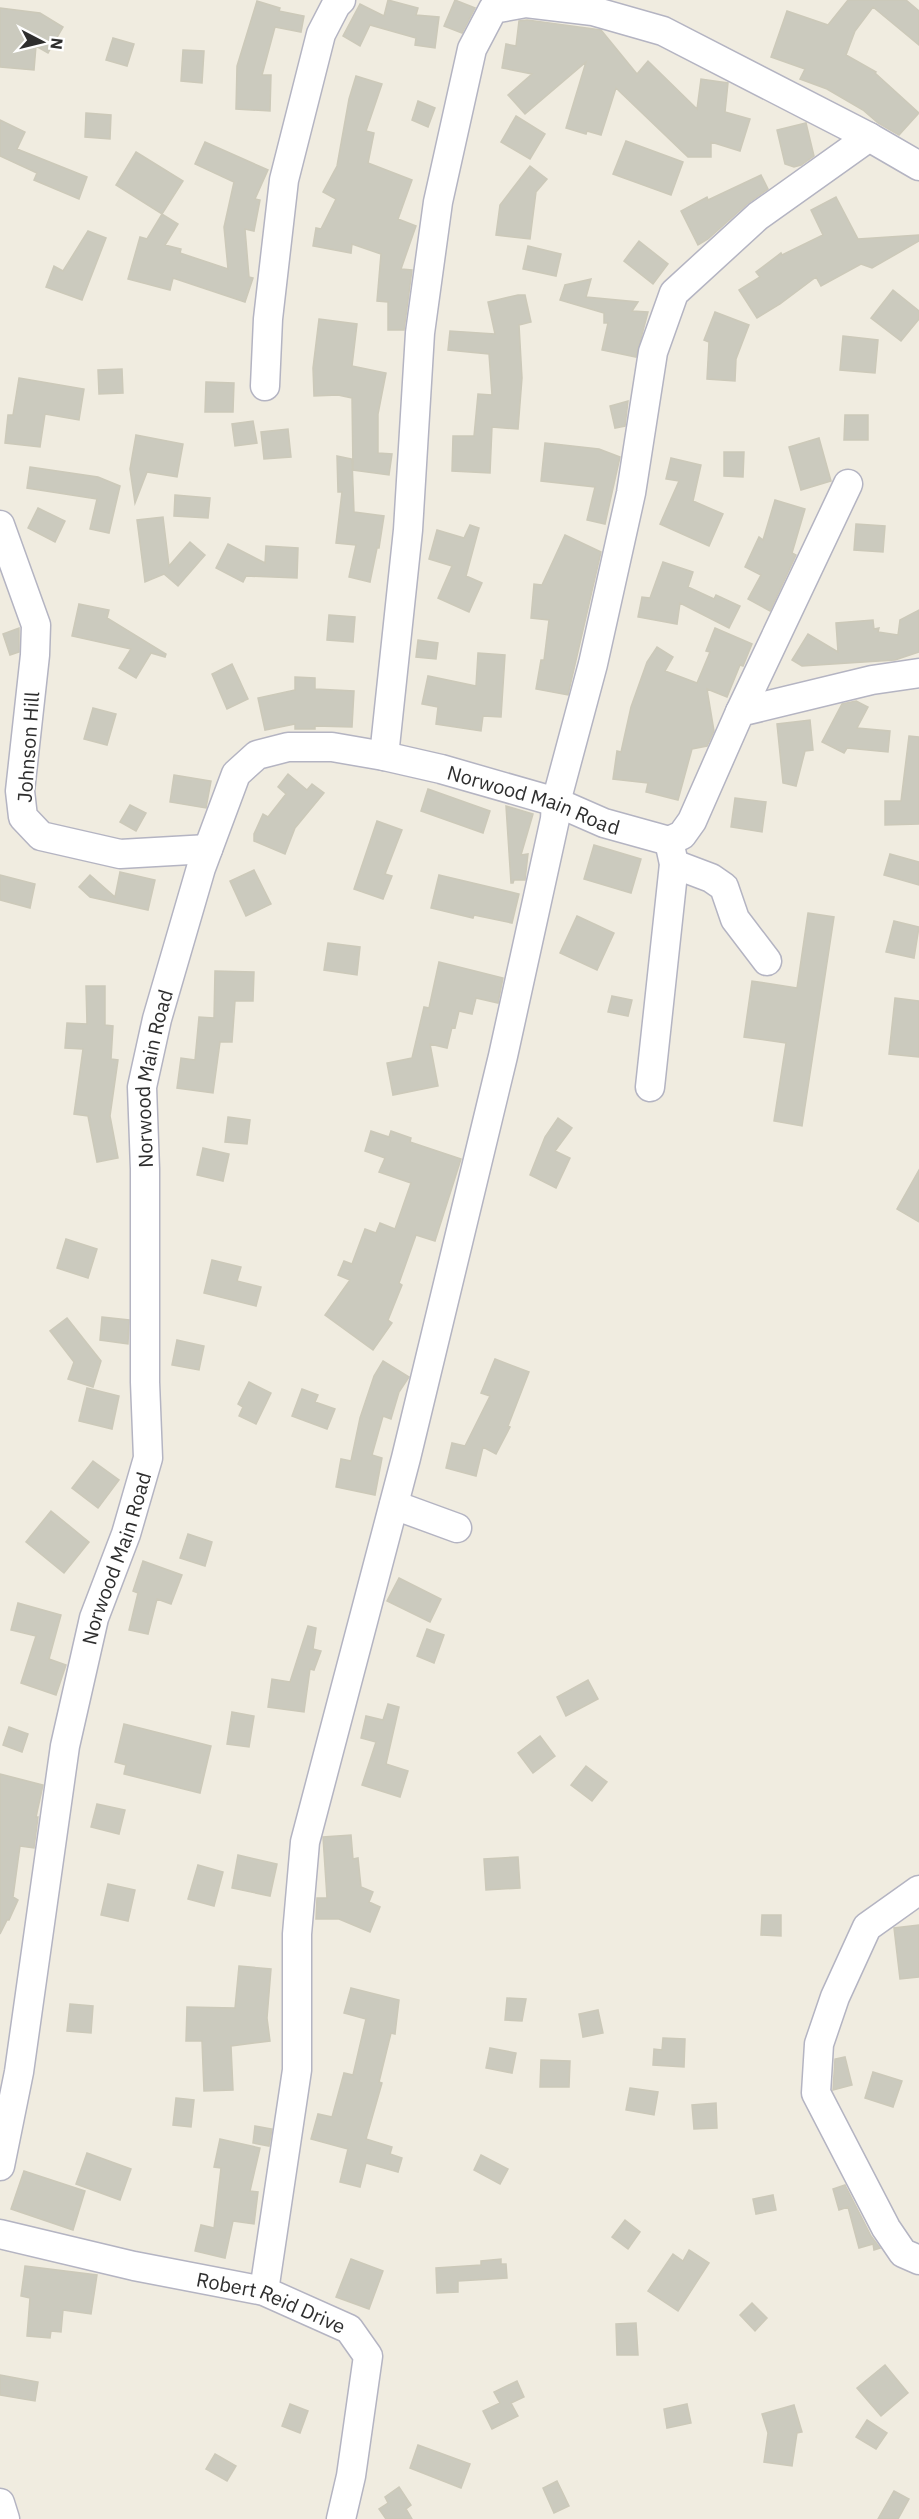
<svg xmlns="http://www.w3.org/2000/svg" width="919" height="2519" viewBox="0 0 919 2519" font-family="'IBM Plex Sans',sans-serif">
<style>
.building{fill:#cbcabe;stroke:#ccc9b9;stroke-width:1.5}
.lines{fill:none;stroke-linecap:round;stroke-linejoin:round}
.minor-casing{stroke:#b4b4c2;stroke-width:31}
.minor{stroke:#fff;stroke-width:28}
.labels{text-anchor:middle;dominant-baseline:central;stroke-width:4.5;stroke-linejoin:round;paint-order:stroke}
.street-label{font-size:20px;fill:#2e2e2e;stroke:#fff}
</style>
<rect width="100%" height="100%" fill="#f0ece0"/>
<path class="building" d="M388,0L418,8L416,15L439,17L435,48L415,45L416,38L370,25L360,46L343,36L360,4L384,16Z
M455,0L475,8L462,33L444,26Z
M848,0H906L919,11V45L873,7L855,31L846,55L876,72L875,73L919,113L899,135L878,123L863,110L827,89L800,79L805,69L771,57L787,11L828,25Z
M257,1L280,8L279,11L304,16L301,32L275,27L262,75H271L270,111L236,109L237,66Z
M0,8L40,13L63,27L48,53L36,46L34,70L0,67Z
M527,20L601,30L637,74L648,61L697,109L701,79L728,83L725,112L750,119L740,151L711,142V157H688L616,88L601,135L587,131L586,134L566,128L586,62L525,114L508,95L532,74L502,68L506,44L516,46L519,21Z
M113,38L134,44L127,66L106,60Z
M183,50L204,51L202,83L181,81Z
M356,76L382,84L366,131L374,133L368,163L412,180L398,219L416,226L401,269L412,270L404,330H388V302L377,301L381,254L352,244L351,253L313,246L316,228L321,229L336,199L323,192L337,166L349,99Z
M418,101L435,108L428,127L412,120Z
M86,113L111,115L110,139L85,137Z
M516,116L545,134L530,159L501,142Z
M0,120L25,132L17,149L87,177L79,199L34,180L37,173L0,156Z
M806,123L814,156L801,165L794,167L785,164L777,130Z
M626,141L683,162L671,195L613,174Z
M205,142L268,170L255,199L260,200L254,231L245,229L249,277L253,278L245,302L173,278L170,290L128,279L140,237L147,239L162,214L178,224L165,245L181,249L180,253L228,269L224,227L234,182L195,164Z
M136,152L183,181L162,214L116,185Z
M530,166L547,179L536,192L530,239L496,235L500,205Z
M761,175L768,189L747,204L708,239L698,245L681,211L707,197L708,200Z
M836,197L858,239L919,235V241L872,268L861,264L821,286L816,277L780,304L757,318L739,290L760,277L756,272L781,253L782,255L823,235L811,210Z
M88,231L106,238L82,300L46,287L54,266L63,271Z
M639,241L668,264L653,284L624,261Z
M528,246L561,254L556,276L523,269Z
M591,279L586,297L638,302L632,311L648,312L636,357L602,350L608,323H604V313L560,300L565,285Z
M893,290L919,311V319L901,341L871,318Z
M518,295H525L531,322L519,325L522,378L518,429L492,427L490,473L452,471L453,436H474L478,394L492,395L489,354L448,350L450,331L495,334L488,302Z
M715,312L749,325L736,359L735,381L707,379L709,342L704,340Z
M319,319L357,324L352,366L386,373L378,414V453L392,454L389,475L353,470L352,398L338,395L314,396L313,368Z
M843,336L878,340L875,373L840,370Z
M122,369L123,393L99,394L98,370Z
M19,378L84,389L79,420L45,414L40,447L5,443L8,415H13Z
M206,382L234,383L233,412H205Z
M628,401L625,426L615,428L610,406Z
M845,415H868V440H844Z
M253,421L257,443L235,446L232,424Z
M288,429L291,457L264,459L261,432Z
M136,435L183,444L177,477L147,472L135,503L130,469Z
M819,438L831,481L801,490L789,447Z
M545,443L599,449L620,457L605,524L587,520L595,487L541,481Z
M724,452H744L743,477L724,476Z
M337,456L352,459L354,512L384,516L379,548H377L370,582L349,577L356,545L336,543L342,492H338Z
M671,458L701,465L693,501L723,514L709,546L660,524L679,481L666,479Z
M30,467L98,477L120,486L109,533L90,529L97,499L27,488Z
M175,495L210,498L208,518L174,516Z
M775,500L805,509L792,553L796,555L770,611L748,599L761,575L745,567L759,537L763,540Z
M38,508L65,521L55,542L28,528Z
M163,517L169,566L190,542L205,555L178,586L164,574L145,582L137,520Z
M856,524L885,526L883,552L854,550Z
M470,525L479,528L466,576L482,583L469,612L438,598L452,566L429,559L437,530L464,538Z
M565,535L601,552L568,695L536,689L541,660H544L549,620L531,618L534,584L542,585Z
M228,544L265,563L266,546L298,548L297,578L246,576L243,582L216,568Z
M663,562L693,572L688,587L714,599L716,595L740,606L729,628L680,603L677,624L638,617L642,597L650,598Z
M79,604L109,610L107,618L166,654L165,657L151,653L136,678L119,668L131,649L72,636Z
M919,610V652L895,660L802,666L792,660L808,634L838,652L836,623L873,620L874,629L879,628L878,632L898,635L900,620Z
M329,615L355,617L353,642L327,640Z
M19,628V652L10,655L3,634Z
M715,628L752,644L743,666L740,665L727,697L707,689L714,731L707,746L692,749L678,800L646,792L648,783L613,779L617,751L621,752L631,707L647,662L657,647L673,657L665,671L697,683L710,652L706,651Z
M418,640L438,643L436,659L416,657Z
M478,653L505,655L501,717L483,716L481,731L436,724L438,707L422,704L428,676L476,686Z
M232,664L248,699L227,709L212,674Z
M295,677L315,678V689L354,691L352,727L315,726V729H295V724L265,730L258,698L295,690Z
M856,701L868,707L857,728L890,731L888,752L847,748L844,753L822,742L842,704Z
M93,708L116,714L107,745L84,739Z
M810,720L813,750L805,751L796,786L783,783L777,724Z
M909,736L919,737V824L885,825V801H901Z
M288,774L307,790L312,784L324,793L295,828L285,854L254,841V834L263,814L268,817L286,794L278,787Z
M174,775L211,781L206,808L170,802Z
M428,789L490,811L483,833L421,811Z
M735,798L766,802L762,832L731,827Z
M130,805L146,813L136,831L120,822Z
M506,806L533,814L521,855L528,854L525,880H514L513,883H511Z
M377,821L402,830L385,874L392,876L383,899L354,889Z
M594,845L641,859L631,893L584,879Z
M890,854L919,862V885L884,875Z
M254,870L271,904L246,916L230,881Z
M120,872L155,880L148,910L90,897L79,887L90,875L115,897Z
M0,875L35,884L30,908L0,900Z
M439,875L519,894L512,923L474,915L473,918L431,908Z
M808,913L834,917L802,1126L774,1121L786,1043L744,1037L752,981L797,988Z
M577,916L614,933L597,970L560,953Z
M894,921L919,927L914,958L886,952Z
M328,943L360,947L357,975L324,970Z
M439,962L503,978L498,1003L476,998L472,1014L459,1011L455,1028L452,1027L447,1048L430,1044L438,1086L393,1095L387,1063L412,1058L424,1007L429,1008Z
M215,971L254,972L253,1001H235L232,1042H220L213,1093L177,1088L181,1058L195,1060L199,1017L214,1018Z
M86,986H105V1025L113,1026L111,1059L118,1060L110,1116L118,1158L97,1162L88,1116L74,1114L83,1049L65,1048L67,1023L87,1024Z
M612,996L632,1000L628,1016L608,1012Z
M895,998L919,1001V1057L889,1054Z
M228,1117L250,1120L247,1144L225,1142Z
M558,1118L572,1128L555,1151L570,1158L556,1188L530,1175L545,1137Z
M371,1131L389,1137L391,1131L411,1138L410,1142L461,1159L435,1241L416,1235L399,1283L402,1285L388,1320L392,1323L373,1350L325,1315L350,1280L338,1275L344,1261L352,1264L365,1229L376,1233L380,1223L395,1229L411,1183L379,1172L385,1158L365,1151Z
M203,1148L229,1154L223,1181L197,1175Z
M919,1170V1222L897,1209Z
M66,1239L97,1249L88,1278L57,1268Z
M212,1260L241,1267L237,1281L261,1287L256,1306L204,1293Z
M102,1317L129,1320L128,1344L100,1340Z
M67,1318L101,1361L93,1387L68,1379L74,1362L50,1331Z
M177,1340L204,1346L199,1370L172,1365Z
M495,1359L529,1372L508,1426L510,1427L496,1454L483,1447L476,1476L446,1468L452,1443L465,1446L490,1396L481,1393Z
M383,1361L409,1377L399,1392L391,1419L383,1416L372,1455L382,1458L375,1495L336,1487L341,1459L351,1461L360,1418L374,1376Z
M249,1382L271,1393L256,1424L239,1416L243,1407L238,1404Z
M87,1388L119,1396L112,1429L79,1421Z
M302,1389L318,1395L315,1402L335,1409L327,1429L292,1416Z
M93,1461L119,1480L98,1508L72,1488Z
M51,1511L89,1542L64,1573L26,1542Z
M188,1534L212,1542L205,1566L180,1558Z
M143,1561L182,1575L171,1604L157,1599L148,1634L129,1630L138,1593L133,1591Z
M399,1578L441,1599L430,1622L387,1601Z
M18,1603L61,1615L49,1659L66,1665L56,1695L21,1683L36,1636L11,1630Z
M308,1626L316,1628L313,1649L321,1651L314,1670L310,1669L304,1712L268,1707L272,1679L290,1682Z
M427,1629L444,1635L434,1663L417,1656Z
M588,1680L598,1699L566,1716L557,1697Z
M388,1704L399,1707L386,1764L408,1771L400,1797L362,1785L376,1742L361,1738L366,1716L383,1720Z
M232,1712L254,1716L249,1747L227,1744Z
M124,1724L211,1746L200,1793L124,1774L126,1765L115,1762Z
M9,1727L28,1734L22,1752L3,1745Z
M540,1736L555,1756L533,1773L518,1753Z
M586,1766L607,1782L592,1801L571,1785Z
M0,1774L43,1785L36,1817H38L34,1848L20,1846L13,1897L18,1900L9,1920H7L0,1934Z
M97,1804L125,1810L119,1834L91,1827Z
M351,1835L353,1859L358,1858L361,1887L373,1892L369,1902L380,1907L370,1932L339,1919H316L317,1898H327L323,1837Z
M238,1855L277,1864L270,1896L232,1888Z
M518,1857L520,1888L486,1890L484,1859Z
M198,1865L223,1872L214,1906L188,1899Z
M108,1884L135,1890L128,1921L101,1915Z
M762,1915H781V1936L761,1935Z
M919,1925V1977L900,1979L894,1928Z
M239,1966L271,1969L267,2018L270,2041L231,2046L233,2090L204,2091L202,2041H186L187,2007L235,2008Z
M351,1988L399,2000L395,2034L391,2033L379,2082L382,2083L366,2139L392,2147L390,2154L402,2158L398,2172L366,2163L360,2187L340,2182L348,2149L311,2139L318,2114L332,2117L344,2073L353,2075L366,2019L344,2013Z
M507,1998L526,1999L522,2021L505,2020Z
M70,2004L93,2006L91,2033L67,2031Z
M598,2010L603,2033L583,2037L579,2014Z
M663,2038L685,2039L684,2067L653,2065L654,2049L662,2050Z
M490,2048L516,2053L512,2073L486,2068Z
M845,2057L852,2085L833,2090L835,2059Z
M541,2060L570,2061L569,2087H540Z
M873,2072L902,2081L893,2107L865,2098Z
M630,2088L658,2092L654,2115L626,2110Z
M176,2098L194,2100L191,2127L173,2125Z
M716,2103L717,2128L694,2129L692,2105Z
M255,2126L272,2129L269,2146L253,2143Z
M220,2139L260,2148L250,2191L258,2192L254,2224L233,2221L225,2258L195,2251L201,2225L214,2228L221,2168L214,2167Z
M87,2153L131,2169L120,2200L76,2184Z
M481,2155L508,2169L500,2184L474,2170Z
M24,2171L85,2191L73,2230L11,2209Z
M845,2185L871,2236L880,2248L874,2250L873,2244L859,2248L848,2207L839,2210L833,2189Z
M773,2195L776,2210L756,2214L753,2199Z
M625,2220L640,2232L628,2249L612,2237Z
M689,2250L709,2263L678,2311L648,2291L673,2254L683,2261Z
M351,2259L383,2271L369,2309L336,2297Z
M501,2259V2264H506L507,2278L458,2281V2292L437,2293L436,2268L481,2265V2261Z
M25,2266L97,2275L91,2314L63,2310L61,2332L51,2331L50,2338L27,2336L30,2298L21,2296Z
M752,2303L767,2318L755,2331L740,2315Z
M636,2323L638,2355H617L616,2324Z
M885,2365L908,2393L881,2416L857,2388Z
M0,2375L38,2382L35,2401L0,2395Z
M517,2381L524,2397L511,2403L518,2416L492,2429L483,2411L500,2403L494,2392Z
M290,2404L308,2411L300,2433L282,2426Z
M687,2404L691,2423L667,2428L664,2409Z
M794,2405L802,2432L797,2433L792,2466L764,2462L768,2433L762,2414Z
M867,2420L887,2433L876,2449L856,2437Z
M418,2445L470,2464L461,2488L410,2468Z
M215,2454L236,2466L227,2481L206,2469Z
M557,2481L569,2506L554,2513L543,2488Z
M399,2487L411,2505L406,2509L412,2519H386L379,2509L388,2503L385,2497Z
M894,2491L909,2499L898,2519H878Z"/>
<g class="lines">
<defs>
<g id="minor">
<path d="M265,386L268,319L284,180L321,34L336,5L341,0"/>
<path d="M0,525L36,625L35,655L20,791L23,817L41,836L120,854L208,849"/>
<path d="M740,712L848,484"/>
<path d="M384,756L408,530L420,333L438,202L472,49L493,9L526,3L593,11L663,31L869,137"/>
<path d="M674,864L711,878L724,887L735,919L767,961"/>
<path d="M650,1087L674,864L669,841"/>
<path d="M394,1505L457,1528"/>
<path d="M919,1890L867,1927L835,1997L819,2044L816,2093L886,2228L903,2253L919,2260"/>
<path id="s1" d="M0,2166L19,2072L65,1746L94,1618L126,1534L148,1458L145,1382V1169L142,1087L157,1019L201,868L236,774L257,755L288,747H332L384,756L441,769L556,802L604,823L669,841L682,835L692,821L740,712L872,680L919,673"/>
<path id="s2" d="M0,2234L134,2266L264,2291L349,2329L368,2356L351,2476L341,2519"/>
<path d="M264,2291L297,2070V1934L305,1842L406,1458L503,1056L555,819L556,802L593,664L631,493L653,352L674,293L758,216L869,137L919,166"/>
<path d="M0,2503L5,2519"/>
</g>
</defs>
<use href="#minor" class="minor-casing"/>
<use href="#minor" class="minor"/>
</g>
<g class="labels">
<g class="street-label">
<text transform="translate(28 747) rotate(-86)">Johnson Hill</text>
<text stroke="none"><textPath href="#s1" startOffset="1737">Norwood Main Road</textPath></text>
<text stroke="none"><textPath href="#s1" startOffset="1106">Norwood Main Road</textPath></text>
<text stroke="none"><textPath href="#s1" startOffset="620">Norwood Main Road</textPath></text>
<text stroke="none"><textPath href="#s2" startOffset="280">Robert Reid Drive</textPath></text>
</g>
</g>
<g transform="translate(42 42) rotate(97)" stroke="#ffffff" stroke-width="4.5" paint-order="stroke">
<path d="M0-4.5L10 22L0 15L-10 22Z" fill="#2e2e2e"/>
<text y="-9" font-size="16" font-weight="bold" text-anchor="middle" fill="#2e2e2e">N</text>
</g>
</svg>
